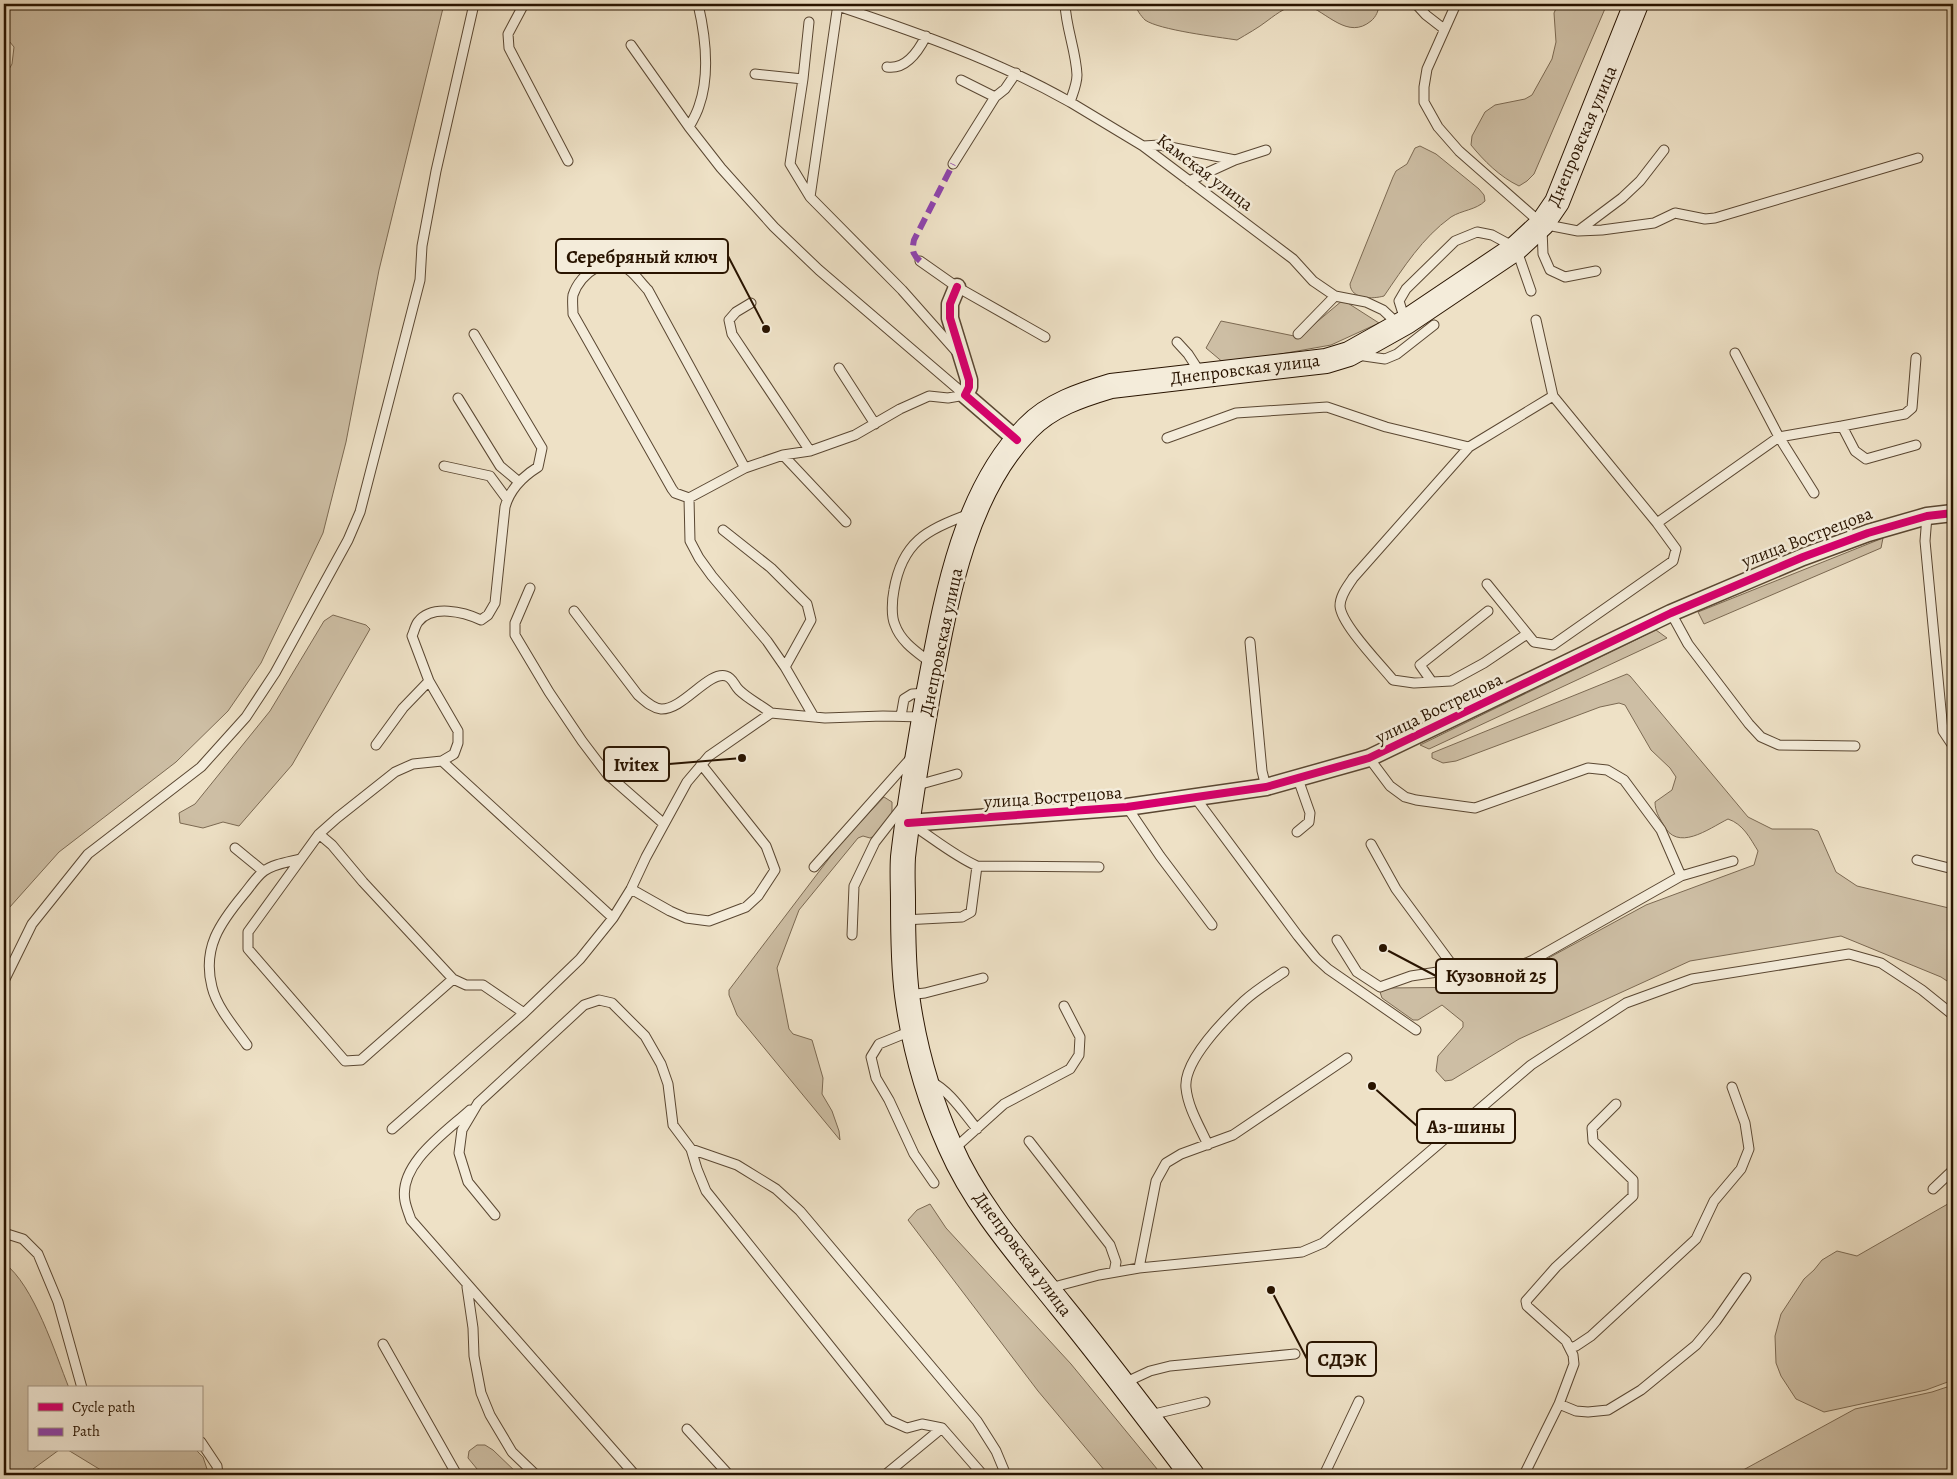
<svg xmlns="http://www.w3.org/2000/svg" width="1957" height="1479" viewBox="0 0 1957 1479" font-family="Alegreya,serif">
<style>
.green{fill:#cdbea4;stroke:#7b6952}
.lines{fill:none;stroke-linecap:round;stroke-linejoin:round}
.service-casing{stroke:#5a4732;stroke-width:11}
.minor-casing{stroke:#5a4732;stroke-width:19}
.secondary-casing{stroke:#291400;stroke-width:26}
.service{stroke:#f4ecda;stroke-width:9}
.minor{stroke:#f4ecda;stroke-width:16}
.secondary{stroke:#f4ecda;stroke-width:24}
.quiet{stroke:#8e44ad;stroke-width:6;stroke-dasharray:12 6;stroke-linecap:butt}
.cycleway-casing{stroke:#f4ecda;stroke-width:11}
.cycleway{stroke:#d6006c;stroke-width:8}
.labels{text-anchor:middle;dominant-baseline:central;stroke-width:5;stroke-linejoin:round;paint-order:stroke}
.street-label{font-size:18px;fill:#291400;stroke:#f4ecda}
.leader{fill:none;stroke:#291400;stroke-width:2}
.callout-dot{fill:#291400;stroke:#f4ecda;stroke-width:2}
.callout{fill:#f4ecda;stroke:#291400;stroke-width:2}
.callout-label{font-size:19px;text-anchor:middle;font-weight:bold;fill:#291400}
</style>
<rect width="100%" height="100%" fill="#eee1c6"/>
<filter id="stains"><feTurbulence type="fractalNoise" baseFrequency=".004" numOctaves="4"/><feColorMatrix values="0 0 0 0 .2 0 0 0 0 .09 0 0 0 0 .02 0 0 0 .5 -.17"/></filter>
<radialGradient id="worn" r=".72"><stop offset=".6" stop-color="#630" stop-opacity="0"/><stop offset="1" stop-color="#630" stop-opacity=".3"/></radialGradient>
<path class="green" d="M4,4H444L379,270L346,442L323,533L261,663L228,711L176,762L59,852L9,908L4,917V78L12,64L14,47L4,35Z
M1135,4H1302C1287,6 1279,12 1267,21C1258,28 1247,34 1237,40C1218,37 1159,30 1145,20C1141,16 1136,9 1135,4Z
M1305,4H1379C1379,10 1376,17 1371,21C1348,40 1328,13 1305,4Z
M1558,4H1607L1534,174L1527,181L1519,186C1500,177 1484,161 1471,145L1472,136L1485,112L1495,105L1525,99L1532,95L1552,59L1556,42L1554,13Z
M1420,146L1436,154L1479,189L1484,195L1485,201C1476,210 1462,210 1451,217C1422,238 1404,267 1384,296C1373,299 1351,300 1350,284L1393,177L1396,171L1407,164L1415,148Z
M1343,300L1379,323L1331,345L1225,364L1206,348L1221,321L1299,337Z
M1883,538L1881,548L1704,624L1698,612Z
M333,615L366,625L370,629L292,765L239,826L223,822L203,828L180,823L179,813L195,804L270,711L324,621Z
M1656,630L1667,638L1429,749L1420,745Z
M1627,674L1630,676L1748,817L1772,829H1812L1818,831L1836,872L1857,886L1953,909V985L1941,977L1841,936L1690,961L1519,1039L1452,1080L1445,1081L1436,1071L1438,1056L1463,1027V1022L1442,1005L1418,1020H1413L1382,998L1380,992L1386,988L1489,987L1508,980L1646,905L1754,865L1758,851C1750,838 1743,824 1728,819C1708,829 1677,853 1663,824C1659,817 1655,811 1655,802L1672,790L1676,777L1670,768L1651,750L1625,705L1619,703L1600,707L1456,761L1443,763L1432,758V753Z
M884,797L892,802V814L877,835L870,838L863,836L858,838L799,910L777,968L789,1029L793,1034L812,1040L823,1078L822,1094L832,1111L839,1131L840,1140L737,1015L729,995V990L840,844Z
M1953,1201V1380L1926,1390L1824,1412L1796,1399L1781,1376L1776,1363L1775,1336L1781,1314L1804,1279L1814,1270L1822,1260L1837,1251L1857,1256Z
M930,1204L946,1228L1071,1364L1162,1475H1101L1105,1471L1038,1391L908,1220L917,1210Z
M4,1263C34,1285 55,1353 69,1388H29V1450H59L33,1469L32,1475H4Z
M1953,1385V1475H1734L1855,1409L1932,1392Z
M477,1445H485L493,1450L519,1475H482L468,1458L469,1451Z
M68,1450H196L203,1457L209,1475H109Z"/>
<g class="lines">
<defs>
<path id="service" d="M524,4L508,34L509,48L568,161
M838,4L810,197L902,290L956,351
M1065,4C1066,28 1076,51 1077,75C1077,84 1073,93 1070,102L1143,146L1293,259L1313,281L1335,296L1366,302L1383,310L1399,325
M1416,4L1426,15L1444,29
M1456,4L1427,69L1424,87V102L1438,127L1459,151L1542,224L1578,231L1602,230L1654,223L1675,213L1705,219L1715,218L1918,158
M1642,4H1656
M838,6C918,33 996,60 1070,102
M809,22L803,79L790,164L810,197
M631,45L689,127L721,168L774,227L819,270L965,395
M887,67C906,70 919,50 926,36
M755,74L803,79
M961,80L995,97
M689,127C693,120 697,113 699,106C710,75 705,34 698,4
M1143,146L1160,145L1235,160
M953,164L995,97L1005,89L1016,73
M1189,181L1235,160L1266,150
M1542,229L1543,254L1550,270L1565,277L1596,271
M1578,231L1622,198L1640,181L1664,150
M920,261L957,287L1045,337
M751,303L736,312L729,320L732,334L810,451
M1405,320L1399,301L1406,289L1455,241L1477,232L1492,235L1516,248L1531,291
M1536,320L1553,396L1657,523L1779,437L1842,426L1855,451L1866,459L1916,445
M474,334L542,448L538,467C522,477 510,489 505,507L495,603L488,615L481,620C464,612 432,604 418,622C415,626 414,632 412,636L429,681L458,731V743L454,754L442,761L413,764L395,772L337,818L319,834L248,932V949L345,1061L361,1060L453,979L466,985H483L524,1013L580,959L613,918L631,889L646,857L687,782L709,756L771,713L825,718L883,716L924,717
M1298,334L1335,296
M1177,342L1188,354L1201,374
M1735,353L1779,437L1814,493
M1357,355L1385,359L1397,354L1434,325
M839,368L875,424
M458,398L500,466L519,482
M1842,426L1905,414L1912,408L1916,358
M1167,438L1236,413L1327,407L1386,427L1469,447
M783,455L846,522
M444,466L490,476L507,499
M745,468L648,290C642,284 636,275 629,270C608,253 580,273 573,295C572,300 573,308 573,314L672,489L675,493L689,498L745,468L783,455L810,451L855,435L900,409L929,396L948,398L965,395
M689,498L690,541L699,558L712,576L767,641L785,667L811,620L807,604L771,568L723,530
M1927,516L1925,541L1943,731L1953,746
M1487,584L1534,642L1553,645L1673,561L1676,549L1657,523
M530,588L515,623V635L549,692L582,741L607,774L664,824
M574,611L638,695C645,701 652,708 661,709C683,710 708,671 726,676C733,678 734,685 739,690C748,699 761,705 771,713
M1671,613L1688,644L1749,724L1761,737L1779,745L1855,746
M1527,634L1484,663L1451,681L1414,683L1393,680C1380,664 1341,624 1340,606C1340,595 1348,586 1353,578L1469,447L1553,396
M1250,642L1262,771L1266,787
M931,663C917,652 901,642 895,625C891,616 892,600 894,590C902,543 926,529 970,514
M785,667L814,717
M1432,682L1420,665L1488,611
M901,716L904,699L912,694L928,693
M376,745L403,708L429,681
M1369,758L1390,786L1405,797L1416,800L1475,808L1588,768L1607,770L1624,780L1661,830L1681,876L1733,861
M442,761L613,918
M914,786L957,774
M1194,796L1298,936L1316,958L1328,969L1416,1030
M1127,807L1160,856L1212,925
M911,824C933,838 953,855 977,866L1099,867
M1297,832L1309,822L1310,813L1298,779
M319,834L332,845L363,882L453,979
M1371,844L1396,889L1461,977
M235,848L263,871
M1917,860L1953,869
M814,867L911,758
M631,889L670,911L686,918L709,921L746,907L758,896L775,870L766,846L701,764
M903,920L962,917L971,912L977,866
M852,935L854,886L875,842L903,806
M1337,940L1357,972L1380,987L1411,976L1444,971L1471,982H1483L1533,960L1681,876
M4,981L32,924L88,854L201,767L246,717L275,673L348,540L360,512L420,280L422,246L436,171L474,4
M907,995L925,993L983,978
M911,1031L879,1044L871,1057L876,1078L889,1100L914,1154L934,1183
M247,1045C235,1028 217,1008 212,987C202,948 220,923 244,894C250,887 256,877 264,871C273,864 288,862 300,859
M930,1081C950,1091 963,1112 977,1129
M470,1110C446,1132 398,1164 405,1201C406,1207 409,1214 411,1220L635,1475
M392,1129L524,1013
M1029,1141L1110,1245L1116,1262L1114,1272
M1208,1145C1200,1127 1188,1108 1186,1088C1183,1061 1225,1019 1244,1001C1256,990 1271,981 1284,972
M691,1149L737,1165L776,1189L800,1211L977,1421L996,1451L1006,1475
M954,1149L1004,1104L1070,1069L1079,1055L1080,1037L1064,1006
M1933,1189L1953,1170
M495,1215L468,1182L459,1153L462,1130L478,1103L584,1005L599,1000L612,1003L645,1036L661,1064L668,1084L673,1125L691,1149L697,1169L706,1191L889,1420L907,1428L922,1424L942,1428L983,1475
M4,1233L23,1239L38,1254L58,1302L82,1388
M1139,1268L1156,1181L1166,1163L1181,1154L1233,1135L1347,1058
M467,1287L473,1328L474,1356L481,1393L490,1415L512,1452L536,1475
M1050,1288L1099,1275L1139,1268L1302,1252L1323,1243L1531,1065L1626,1003L1692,979L1849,954L1881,963L1922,990L1953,1015
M383,1344L457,1475
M1570,1348L1576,1346L1591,1336L1696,1239L1714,1201L1741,1169L1749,1149L1745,1123L1732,1087
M1124,1383L1150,1371L1170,1366L1295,1354
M1559,1404L1576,1411L1588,1412L1608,1410L1641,1390L1696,1345L1716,1321L1746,1278
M1150,1415L1205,1402
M687,1429L729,1475
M201,1442L217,1466L218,1475
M885,1475L942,1428
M1324,1475L1359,1401
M1524,1475L1559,1404L1574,1364L1573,1355L1566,1341L1527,1306L1526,1301L1556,1267L1633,1196V1180L1593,1141L1592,1128L1616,1104"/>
<path id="minor" d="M957,287L950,304V318L969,380V387L965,395L1017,440
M908,823L1127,807L1266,787L1369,758L1671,613L1803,557L1868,533L1927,516L1953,513"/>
<path id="secondary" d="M1192,1475C1149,1418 1106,1361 1061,1306C1021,1256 976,1206 950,1146C929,1099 914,1047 907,995C903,964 903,932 903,901C903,887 902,872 903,857C909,803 919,749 928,695C945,606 962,495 1028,428C1050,405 1081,395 1111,386L1326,361L1349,354L1406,322L1516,248L1542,224L1557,202L1636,4"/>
</defs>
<use href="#service" class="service-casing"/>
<use href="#minor" class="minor-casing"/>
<use href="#secondary" class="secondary-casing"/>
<use href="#service" class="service"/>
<use href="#minor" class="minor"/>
<use href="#secondary" class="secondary"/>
<path class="quiet" d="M920,261C912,254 912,250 914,240L953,164"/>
<defs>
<path id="cycleway" d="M957,287L950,304V318L969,380V387L965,395L1017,440
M908,823L1127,807L1266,787L1369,758L1671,613L1803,557L1868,533L1927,516L1953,513"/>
</defs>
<use href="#cycleway" class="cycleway-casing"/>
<use href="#cycleway" class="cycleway"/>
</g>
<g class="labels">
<g class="street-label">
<text transform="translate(1582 136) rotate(-67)">Днепровская улица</text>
<text transform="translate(1205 172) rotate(37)">Камская улица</text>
<text transform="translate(1245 369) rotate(-7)">Днепровская улица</text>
<text transform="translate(1807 537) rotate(-21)">улица Вострецова</text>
<text transform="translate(941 642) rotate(-78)">Днепровская улица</text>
<text transform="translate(1439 708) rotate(-26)">улица Вострецова</text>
<text transform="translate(1053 797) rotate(-4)">улица Вострецова</text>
<text transform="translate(1023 1254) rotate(53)">Днепровская улица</text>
</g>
</g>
<path class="leader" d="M766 329L728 256M742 758L669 764M1383 948L1436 976M1372 1086L1417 1126M1271 1290L1307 1359"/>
<g class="callout-dot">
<circle cx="766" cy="329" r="5"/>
<circle cx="742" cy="758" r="5"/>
<circle cx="1383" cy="948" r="5"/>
<circle cx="1372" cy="1086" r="5"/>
<circle cx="1271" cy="1290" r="5"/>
</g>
<g class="callout">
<rect x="556" y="239" width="172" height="34" rx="5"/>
<rect x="604" y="747" width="65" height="34" rx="5"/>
<rect x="1436" y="959" width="121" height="34" rx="5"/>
<rect x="1417" y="1109" width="98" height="34" rx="5"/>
<rect x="1307" y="1342" width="69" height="34" rx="5"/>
</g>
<g class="callout-label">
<text x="642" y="263">Серебряный ключ</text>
<text x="636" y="771">Ivitex</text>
<text x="1496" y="982">Кузовной 25</text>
<text x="1466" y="1133">Аз-шины</text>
<text x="1342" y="1366">СДЭК</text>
</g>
<rect width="1957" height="1479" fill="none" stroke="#eee1c6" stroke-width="20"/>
<rect x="5" y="5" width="1947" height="1469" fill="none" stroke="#291400" stroke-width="2.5"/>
<rect x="10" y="10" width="1937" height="1459" fill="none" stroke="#291400"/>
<rect x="28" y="1386" width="175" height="65" fill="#f4ecda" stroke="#a39683"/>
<rect x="38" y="1403" width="25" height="8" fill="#d6006c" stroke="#a39683"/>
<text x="72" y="1412" font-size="15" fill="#291400">Cycle path</text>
<rect x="38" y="1428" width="25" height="8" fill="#8e44ad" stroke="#a39683"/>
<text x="72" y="1436" font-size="15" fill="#291400">Path</text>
<rect width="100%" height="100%" filter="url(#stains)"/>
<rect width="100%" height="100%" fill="url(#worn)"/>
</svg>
